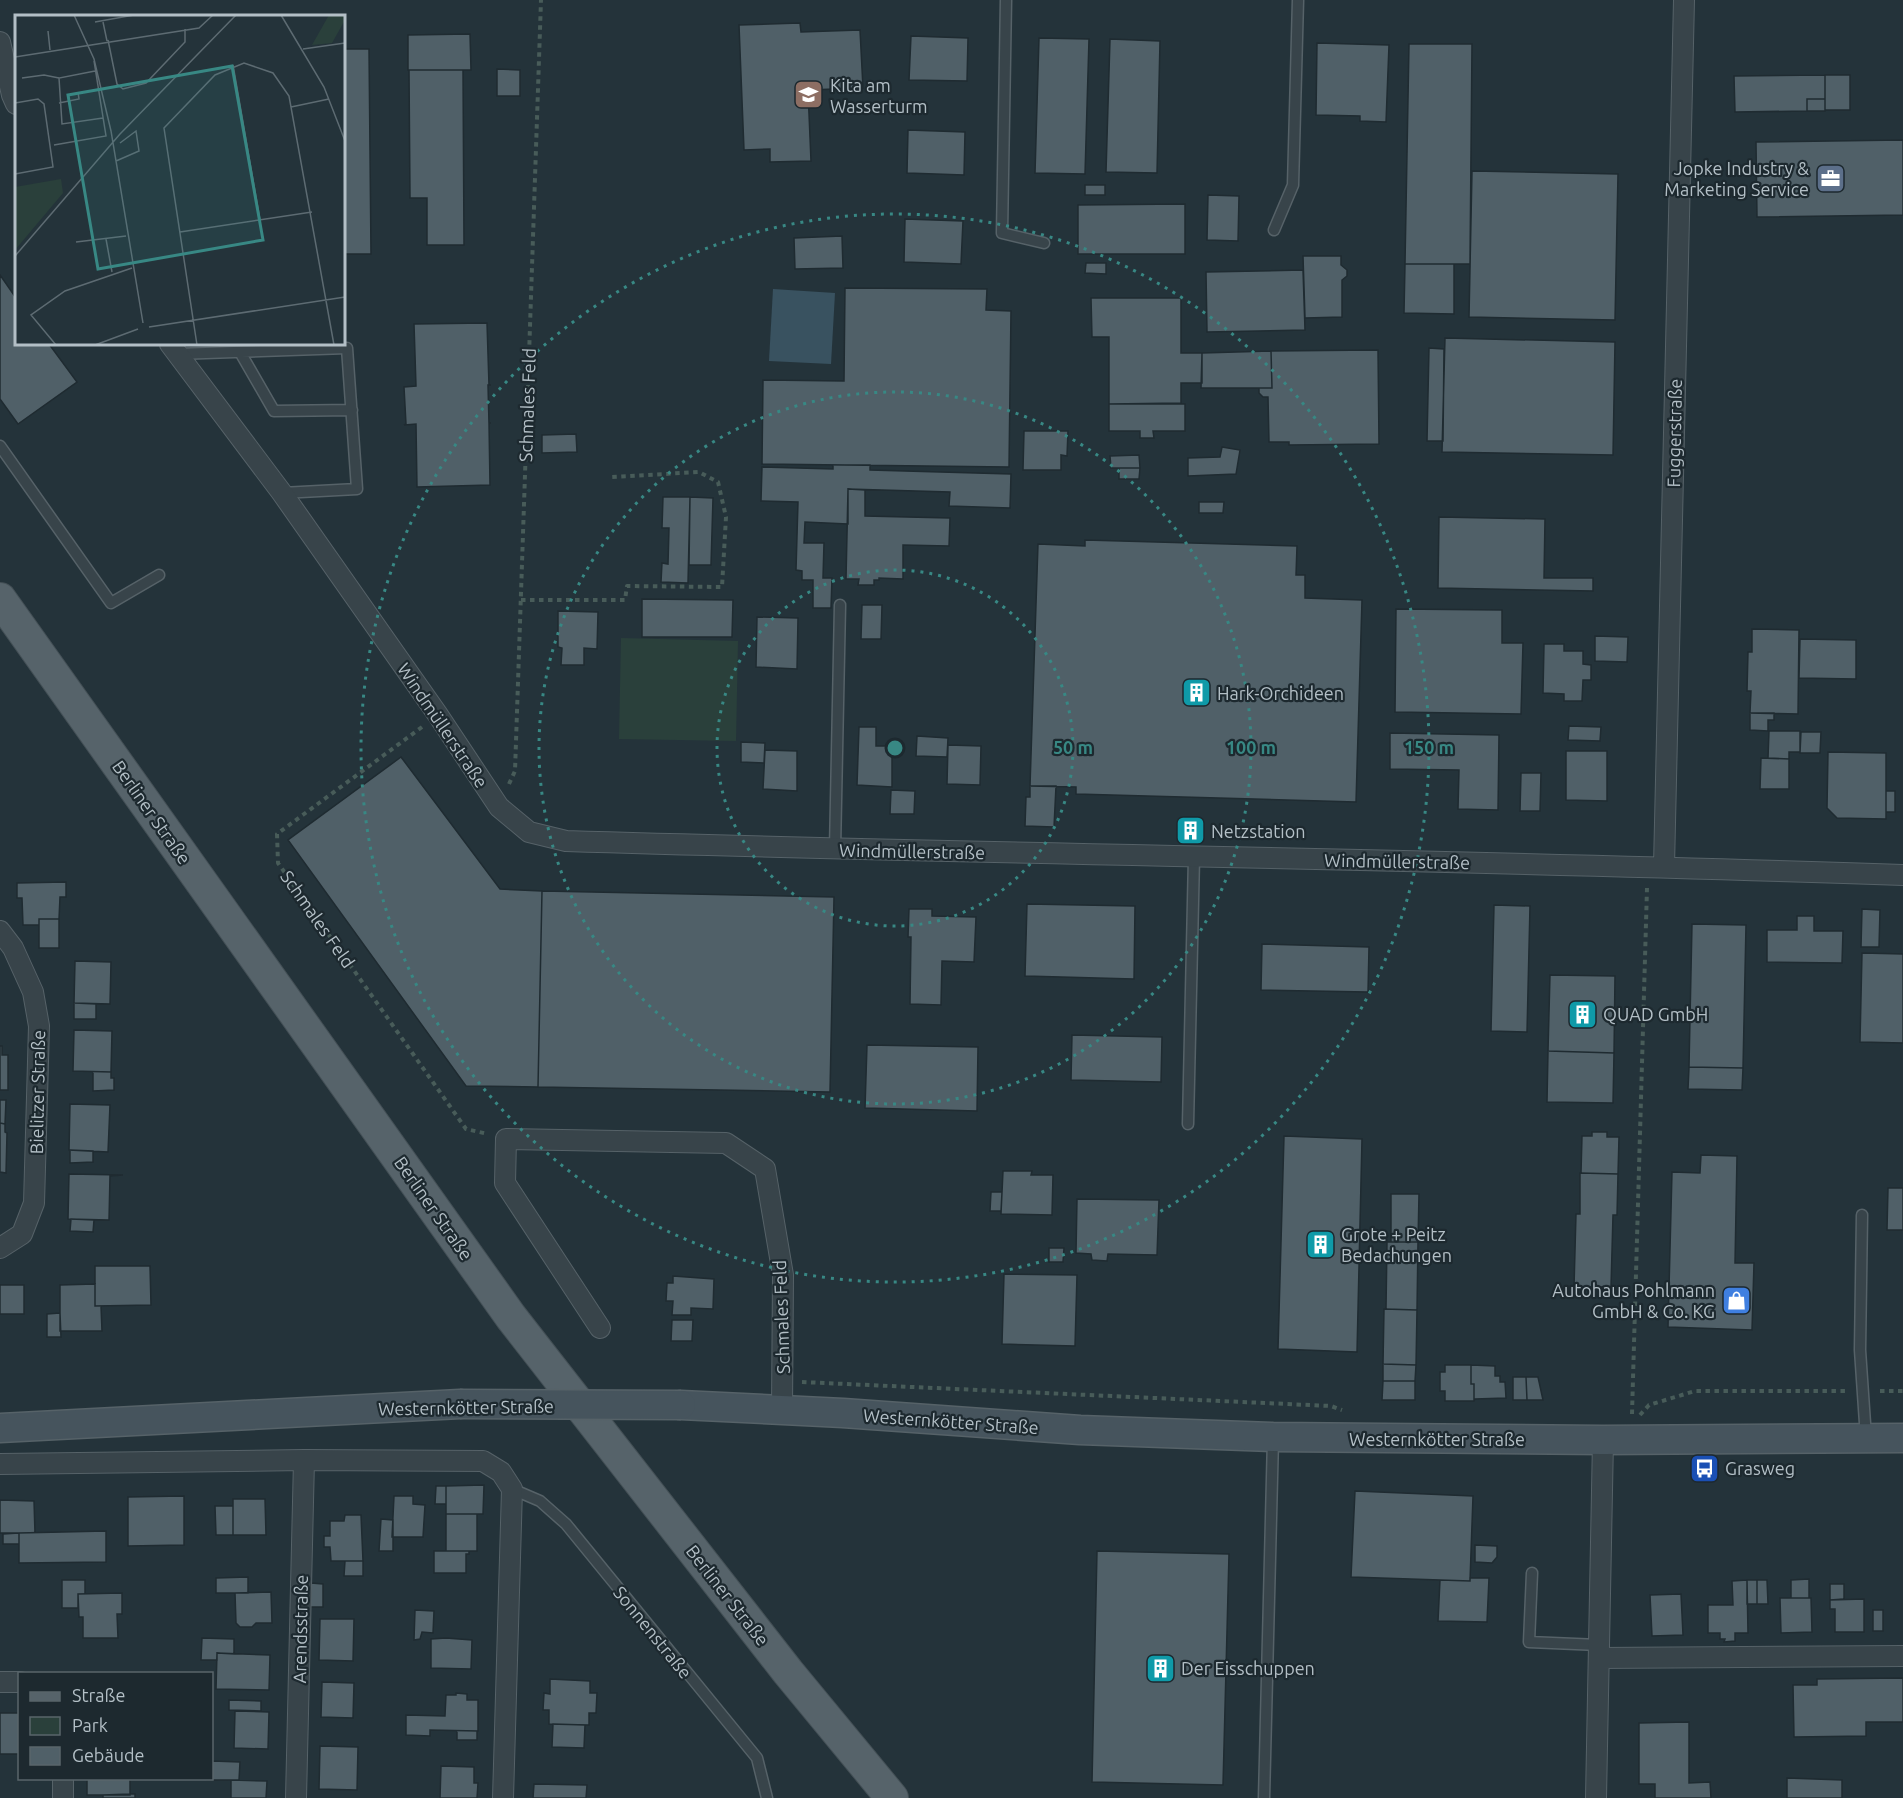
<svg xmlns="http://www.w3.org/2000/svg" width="1903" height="1798" viewBox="0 0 1903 1798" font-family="Ubuntu,sans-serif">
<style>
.green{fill:#2a403b}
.water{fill:#395260}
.building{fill:#506068;stroke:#1f2b31;stroke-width:1.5}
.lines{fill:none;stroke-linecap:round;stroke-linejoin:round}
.lane-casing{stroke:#566268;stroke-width:13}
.street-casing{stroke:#566268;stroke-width:22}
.secondary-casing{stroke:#566268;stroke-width:31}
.primary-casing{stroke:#445056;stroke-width:34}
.path{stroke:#485c59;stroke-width:4;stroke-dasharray:4.5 4.5;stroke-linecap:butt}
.lane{stroke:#38444a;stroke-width:10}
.street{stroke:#38444a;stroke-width:20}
.secondary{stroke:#46545d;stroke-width:28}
.primary{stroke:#56636a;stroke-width:32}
.secondary-bridge-casing{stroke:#566268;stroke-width:31;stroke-linecap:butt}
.secondary-bridge{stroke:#46545d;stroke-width:28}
.ring{fill:none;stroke:#388884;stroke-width:3;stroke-dasharray:3 6}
.labels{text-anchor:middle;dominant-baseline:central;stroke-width:4.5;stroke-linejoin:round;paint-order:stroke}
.poi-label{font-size:18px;fill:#b3bfc6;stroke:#1d292f;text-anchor:start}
.street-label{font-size:18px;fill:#b3bfc6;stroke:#1d292f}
.inset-road{fill:none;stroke:#5d6b72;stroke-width:1.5}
.view{fill:#388884;fill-opacity:0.15;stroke:#388884;stroke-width:3}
.inset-edge{fill:none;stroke:#b3bfc6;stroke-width:3}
.centre{fill:#388884;stroke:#1d292f;stroke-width:3}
.ring-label{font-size:18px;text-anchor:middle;font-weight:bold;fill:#388884;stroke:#1d292f;stroke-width:4.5;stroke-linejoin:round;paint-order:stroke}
</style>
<rect width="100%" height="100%" fill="#24333a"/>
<path class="green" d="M621,638L738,641L736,741L619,739Z"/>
<path class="water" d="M773,289L835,293L831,364L769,361Z"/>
<path class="building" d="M800,23L801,32L860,30L863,88L808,90L811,161L770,162V149L744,150L739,25Z
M470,34L471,70H408V35Z
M911,36L968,38L967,81L909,80Z
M1039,38L1089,39L1085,174L1035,173Z
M1110,39L1160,41L1157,173L1106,172Z
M1317,43L1389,45L1386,122L1360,121V116L1316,115Z
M1409,44H1472L1470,264H1405Z
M344,49H369L371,254H344Z
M497,69L520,70V96H497Z
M409,70H463L464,245H427V198H410Z
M1825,75H1850V110H1825Z
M1825,75V99H1807V111L1735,112L1734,76Z
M1807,99H1825V111H1807Z
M908,130L965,132L964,175L907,173Z
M1903,140V215L1757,217L1756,142Z
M1472,171L1618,174L1615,320L1469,317Z
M1085,185H1105V195H1085Z
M1208,195L1239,196L1238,241L1207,240Z
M1185,204V254H1078V205Z
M905,219L963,221L961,264L904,262Z
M842,236L843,268L795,269L794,238Z
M1303,256H1341V265L1347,270V276L1342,280V317L1305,318Z
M1086,263H1106V274L1085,273Z
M1405,264H1454V314L1404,313Z
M1303,270L1305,330L1207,332L1206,272Z
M0,275L16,298V344H49L77,382L18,424L0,399Z
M845,288L987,289L986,310L1011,311L1009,467L762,464L763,380L844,381Z
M1091,298H1181V353H1202V383H1181V403L1109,404V337H1092Z
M487,323L489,385H491H488L489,423H491H489L490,485L417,487L416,424L404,425L406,424L404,387L416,386L414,324Z
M1445,338L1615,342L1613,455L1442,452Z
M1429,348L1444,349L1443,441H1427Z
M1378,350L1379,444L1289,445V442H1269L1268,397H1263L1259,393V388H1272L1271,351Z
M1271,351L1272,388H1201L1202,353Z
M1109,404H1185V431H1153L1154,438H1140V431H1109Z
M1024,431H1068L1067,456L1061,455V470H1023Z
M576,434L577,452L542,453V435Z
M1222,447L1240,450L1236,474L1188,476V458L1220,457Z
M1139,455L1140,468H1111L1110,456Z
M833,465H870V470L1011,474L1010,508L949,506L950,492L848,489V524L805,522L804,543H824L823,578H832L831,608H813V580H802V571L796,570L798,502L761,501L762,467L833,469Z
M1119,468H1140L1139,479H1119Z
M848,489L865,490V516L950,518L949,546L903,545V579L879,578V580H874V585H858L859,579H846Z
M663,497H690L688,583L661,582L662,563L668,564L669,528H662Z
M690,497L713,498L711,565H689Z
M1199,502H1224L1223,513H1199Z
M1439,517L1545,519L1544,578H1593V591L1438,588Z
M1085,540L1297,546L1296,575H1305V598L1362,600L1356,802L1076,794V787L1030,786L1038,544L1085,546Z
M642,599L733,600L732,637H642Z
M862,605H882L881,639H861Z
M1396,609L1502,610V643H1523L1521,714L1395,712Z
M558,611L598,612L597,649L584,648V665H561L562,648L558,647Z
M757,617L798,618L797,669L756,667Z
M1752,629L1799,630L1798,714L1750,713L1751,691H1747L1748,652H1752Z
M1595,636L1628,637L1627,662L1595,661Z
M1800,639L1856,640V679L1799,678Z
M1544,644H1564V651H1583V664L1591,665V680H1583L1582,701H1564V694L1543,693Z
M1750,713H1774V720H1768V731L1750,730Z
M1569,726L1601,727L1600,741L1568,740Z
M859,727H876V746H892V787L857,785Z
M1769,731H1800V752H1789V759L1768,758Z
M1801,732H1821L1820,753H1800Z
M1390,733L1499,735L1498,810L1458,809L1459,770L1390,769Z
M917,736L948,738L947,757L916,756Z
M741,742L765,743L764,763L741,762Z
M948,745L981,746L980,785L947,784Z
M765,750L797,751V791L763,789Z
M1566,751H1607V801L1566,800Z
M1828,752L1886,753V819L1837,818L1827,808Z
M401,757L500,889L542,891L538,1087L466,1086L288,840Z
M1761,758L1789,759V789H1760Z
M1521,773H1541L1540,811H1520Z
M1030,786H1056L1054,827L1025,826L1026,797H1030Z
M891,790L915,791L914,814H890Z
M1886,791H1895V812H1886Z
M66,882V897H60L59,919H39V925H23L22,898H17V883Z
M542,891L834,897L830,1092L538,1087Z
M1027,904L1135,906L1134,979L1025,976Z
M1494,905L1530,906L1527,1032L1491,1031Z
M909,909H932V916L976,917L974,962L942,961L941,1005L910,1004L911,937H908Z
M1862,909L1880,910L1879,947H1861Z
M1797,916H1814V931H1843L1842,963L1767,962V930H1797Z
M39,919H59V948H39Z
M1692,924L1746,925L1743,1068L1689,1067Z
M1262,944L1369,947L1368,992L1261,990Z
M1862,953L1903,954V1043L1860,1042Z
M75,961L111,962L110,1004L74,1003Z
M1550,975L1615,976L1614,1053L1548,1051Z
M74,1003L96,1004V1019H74Z
M74,1030L112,1031L111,1072L73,1071Z
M1072,1035L1162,1037L1161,1082L1071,1080Z
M867,1045L978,1047L977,1111L865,1108Z
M0,1046H2V1055H8V1090H0Z
M1548,1051L1614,1053L1613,1103L1547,1102Z
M1689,1067L1743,1068L1742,1090L1688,1089Z
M93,1072H111V1078H114V1090L93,1091Z
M0,1100H6L5,1124L0,1123Z
M70,1104L110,1105L108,1152L69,1150Z
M0,1123L5,1124V1132L7,1133L6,1173L0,1172Z
M1592,1132H1607V1137H1619L1618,1174L1581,1173L1582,1136H1592Z
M1284,1136L1362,1139L1357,1352L1278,1349Z
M70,1150L93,1151V1162L70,1163Z
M1701,1155L1737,1156L1735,1263H1754L1752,1330L1668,1327L1672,1172L1700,1173Z
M1003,1171H1032L1031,1175H1053L1052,1215L1001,1214Z
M1580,1173L1618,1174L1617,1215H1613L1611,1287H1574L1576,1214H1580Z
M69,1174L123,1175L110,1176L109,1220L68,1219Z
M1888,1188H1903V1230H1887Z
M991,1192H1002L1001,1211H990Z
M1391,1194H1419L1418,1242H1391Z
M1077,1199L1159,1200L1157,1255L1108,1254L1107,1261L1092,1260L1091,1254L1076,1253Z
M71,1219L94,1220L93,1232L70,1231Z
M1387,1242H1418L1417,1310L1386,1309Z
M1049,1248H1064L1063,1262H1049Z
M95,1266H150L151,1305L95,1306Z
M1004,1274L1077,1275L1075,1346L1002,1344Z
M673,1276L714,1279L713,1309L691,1308V1315H672L673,1301H666L667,1283H673Z
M95,1284V1306H101L102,1331H60V1285Z
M0,1285H24V1314H0Z
M1384,1309L1417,1310L1416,1365L1383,1364Z
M60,1313L61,1337H47V1314Z
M672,1320H693L692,1341H671Z
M1383,1364L1416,1365L1415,1381H1383Z
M1445,1365H1471V1384H1474V1401H1445V1391H1440V1372H1445Z
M1471,1365L1495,1366V1376H1500V1382H1505L1506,1398L1475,1399L1474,1401V1384H1471Z
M1513,1377H1526L1527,1400H1513Z
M1526,1377H1538L1543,1400H1527Z
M1383,1381H1415V1400H1382Z
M484,1485L483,1514H446V1486Z
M436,1486H446V1504H435Z
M1355,1491L1473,1496L1470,1581L1351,1577Z
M184,1496V1545L128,1546V1497Z
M394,1496H413V1504L425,1505L423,1537H392Z
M233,1499H265L266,1535H233Z
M0,1500L34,1501L35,1533H0Z
M215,1506H233V1535H216Z
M446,1514H477V1551H446Z
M345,1515H361L363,1561H331L330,1547H324V1536H330V1521H344Z
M381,1519L393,1520V1551H379Z
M106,1531V1562L19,1563V1533Z
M19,1533V1544H3V1534Z
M1475,1545L1497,1546V1557L1492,1563L1475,1562Z
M434,1551H469V1554H466V1573H434Z
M1097,1551L1229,1554L1223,1785L1092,1782Z
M345,1561H363V1576H344Z
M248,1577V1593H216V1578Z
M1470,1578H1489L1487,1622L1438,1621L1440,1580L1470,1581Z
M1809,1579V1598H1791V1580Z
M62,1580H85V1594H78V1608H62Z
M1747,1580H1757V1604H1747Z
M1747,1580L1748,1633H1735V1641L1724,1642L1725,1639H1720V1633H1708V1605H1733L1732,1581Z
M1757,1580H1767L1768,1604H1757Z
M311,1583L323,1584V1607H310Z
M1830,1584H1844V1599L1830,1600Z
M271,1592L272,1623H256L252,1627H240L236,1623L235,1593Z
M122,1593V1614H117L118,1638H83V1617H79L78,1594Z
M1681,1594L1683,1635L1652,1636L1650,1595Z
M1780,1598H1811L1812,1632L1781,1633Z
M1864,1599V1632H1835V1609H1830V1600Z
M415,1610L434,1611L433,1633L422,1632L420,1639L414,1640Z
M1873,1610H1883V1631H1873Z
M320,1619H354L353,1661L319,1660Z
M202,1638L234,1639V1654L217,1653V1660H201Z
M446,1638L472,1640L471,1669L431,1668V1639Z
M217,1653L270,1655L269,1690L216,1689Z
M1903,1678V1722H1866V1736L1794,1737L1793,1685H1817V1679Z
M550,1679L590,1681V1693H597L596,1713H589V1725L549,1724V1710H543L544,1693L550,1694Z
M322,1682L354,1683L353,1718L321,1717Z
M456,1693L467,1694V1700H478V1731L430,1730V1736L406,1735V1715L445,1716L446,1695H456Z
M229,1700L261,1701V1711L229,1710Z
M235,1711L269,1712L268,1749L234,1748Z
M0,1713H20V1754H0Z
M1689,1722V1783L1710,1782L1711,1798H1655V1784H1639V1723Z
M553,1724L585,1725L584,1748L552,1747Z
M457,1731H477V1740H457Z
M320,1746L358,1747L357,1790L319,1789Z
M212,1761L240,1762L239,1780H207V1778H212Z
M441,1766L474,1767V1783H478L477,1798H440Z
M87,1778H130V1795H87Z
M1787,1778L1842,1780V1798H1787Z
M231,1780L267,1781L266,1798H231Z
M534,1784L587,1785L586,1798H533Z
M130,1794H135V1798H103V1795Z"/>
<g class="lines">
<defs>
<path id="lane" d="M1006,0L1002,233L1044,243
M1274,230L1293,185L1298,0
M240,352L274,411L352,410
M177,354L347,348L357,489L282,493
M0,446L111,603L159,575
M835,850L840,605
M1188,1124L1194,857
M1862,1215L1860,1350L1866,1438
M512,1489L540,1501L566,1524L757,1758L767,1798
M1532,1573L1529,1642L1599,1645
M1264,1798L1273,1438"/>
<path id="street" d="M0,42L12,95L16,104
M170,344L282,493L438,715L499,807L529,832L566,841C1011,855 1457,859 1903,875
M1664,866L1684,0
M0,931L13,948L33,992L39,1026L34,1203L22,1234L0,1248
M600,1328L505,1183L506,1139L726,1143L765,1169L783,1275L782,1409
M0,1464L304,1460L483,1461L501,1472L512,1489L503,1798
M1599,1658L1903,1656
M0,1682H20
M63,1798V1778
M296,1798L304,1460
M1596,1798L1603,1440"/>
<path id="secondary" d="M681,1405L843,1413L1080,1430L1273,1437L1603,1440L1903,1438
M0,1428L460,1404"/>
<path id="primary" d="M0,599L511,1317L788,1672L892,1798"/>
</defs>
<use href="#lane" class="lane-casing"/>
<use href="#street" class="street-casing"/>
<use href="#secondary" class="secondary-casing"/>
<use href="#primary" class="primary-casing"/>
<path class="path" d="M521,600H625L627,586L722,587L726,517L718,482L699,472L612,477
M422,727L277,834L278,863L466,1129L488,1134
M509,784L515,771L541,0
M802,1382L1331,1406L1342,1410
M1880,1391H1903
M1632,1414L1647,888
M1640,1415L1649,1405L1695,1391H1848"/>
<use href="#lane" class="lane"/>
<use href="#street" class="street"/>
<use href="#secondary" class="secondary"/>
<use href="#primary" class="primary"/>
<defs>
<path id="secondary-bridge" d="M460,1404L681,1405"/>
</defs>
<use href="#secondary-bridge" class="secondary-bridge-casing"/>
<use href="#secondary-bridge" class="secondary-bridge"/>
</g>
<g class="ring">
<circle cx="895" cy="748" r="178"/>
<circle cx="895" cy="748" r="356"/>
<circle cx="895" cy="748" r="534"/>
</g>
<defs>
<symbol id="school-square" viewBox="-11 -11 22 22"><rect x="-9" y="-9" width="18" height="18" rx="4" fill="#8d6e63" stroke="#1d292f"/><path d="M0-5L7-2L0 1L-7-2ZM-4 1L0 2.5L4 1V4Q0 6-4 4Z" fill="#fff"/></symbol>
<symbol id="office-square" viewBox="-11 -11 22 22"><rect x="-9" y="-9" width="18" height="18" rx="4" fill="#5c6f8a" stroke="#1d292f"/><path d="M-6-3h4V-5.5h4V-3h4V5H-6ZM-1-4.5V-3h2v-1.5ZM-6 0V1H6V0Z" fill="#fff"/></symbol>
<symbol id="building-square" viewBox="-11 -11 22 22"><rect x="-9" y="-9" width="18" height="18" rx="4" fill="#0f9aa8" stroke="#1d292f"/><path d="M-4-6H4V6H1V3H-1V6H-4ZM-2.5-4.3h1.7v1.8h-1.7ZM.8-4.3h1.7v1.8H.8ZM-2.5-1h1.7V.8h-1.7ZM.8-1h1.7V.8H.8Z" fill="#fff"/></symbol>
<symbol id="shop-square" viewBox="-11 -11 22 22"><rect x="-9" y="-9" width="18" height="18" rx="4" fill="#3f7fe0" stroke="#1d292f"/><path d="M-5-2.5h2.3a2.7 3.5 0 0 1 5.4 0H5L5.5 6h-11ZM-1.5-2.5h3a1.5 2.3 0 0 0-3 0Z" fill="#fff"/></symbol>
<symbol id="bus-square" viewBox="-11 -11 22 22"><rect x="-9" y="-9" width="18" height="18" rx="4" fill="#1a4fb4" stroke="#1d292f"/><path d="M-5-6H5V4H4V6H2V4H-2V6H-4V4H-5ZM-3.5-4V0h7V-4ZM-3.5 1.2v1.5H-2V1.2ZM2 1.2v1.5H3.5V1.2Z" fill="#fff"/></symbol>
</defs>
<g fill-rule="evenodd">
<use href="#school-square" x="792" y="78" width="33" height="33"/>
<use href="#office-square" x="1814" y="162" width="33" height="33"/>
<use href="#building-square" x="1180" y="676" width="33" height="33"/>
<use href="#building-square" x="1174" y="814" width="33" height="33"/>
<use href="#building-square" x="1566" y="998" width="33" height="33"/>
<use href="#building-square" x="1304" y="1228" width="33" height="33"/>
<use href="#shop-square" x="1720" y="1284" width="33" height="33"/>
<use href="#bus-square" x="1688" y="1452" width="33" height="33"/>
<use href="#building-square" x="1144" y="1652" width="33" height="33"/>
</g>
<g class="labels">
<g class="poi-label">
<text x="830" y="85">Kita am<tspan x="830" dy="21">Wasserturm</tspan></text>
<text x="1809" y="168" text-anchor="end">Jopke Industry &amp;<tspan x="1809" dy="21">Marketing Service</tspan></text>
<text x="1217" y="693">Hark-Orchideen</text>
<text x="1211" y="831">Netzstation</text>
<text x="1603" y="1014">QUAD GmbH</text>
<text x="1341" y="1234">Grote + Peitz<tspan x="1341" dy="21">Bedachungen</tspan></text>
<text x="1715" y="1290" text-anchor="end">Autohaus Pohlmann<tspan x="1715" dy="21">GmbH &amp; Co. KG</tspan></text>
<text x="1725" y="1468">Grasweg</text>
<text x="1181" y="1668">Der Eisschuppen</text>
</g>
<g class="street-label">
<text transform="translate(527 405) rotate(-88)">Schmales Feld</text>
<text transform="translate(1674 433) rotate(-89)">Fuggerstraße</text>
<text transform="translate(443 725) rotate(56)">Windmüllerstraße</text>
<text transform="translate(152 812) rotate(55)">Berliner Straße</text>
<text transform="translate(912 851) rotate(1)">Windmüllerstraße</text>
<text transform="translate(1397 861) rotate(1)">Windmüllerstraße</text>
<text transform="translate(318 919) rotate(55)">Schmales Feld</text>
<text transform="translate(37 1092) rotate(-89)">Bielitzer Straße</text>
<text transform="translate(434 1208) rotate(55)">Berliner Straße</text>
<text transform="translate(781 1317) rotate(-92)">Schmales Feld</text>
<text transform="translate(466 1407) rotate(-1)">Westernkötter Straße</text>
<text transform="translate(951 1421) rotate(4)">Westernkötter Straße</text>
<text x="1437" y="1439">Westernkötter Straße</text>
<text transform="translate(728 1595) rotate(52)">Berliner Straße</text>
<text transform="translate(300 1629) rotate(-89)">Arendsstraße</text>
<text transform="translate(653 1632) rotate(51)">Sonnenstraße</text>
</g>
</g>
<g transform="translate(15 15)">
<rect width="330" height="330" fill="#24333a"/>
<path d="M314,0H330V5L317,28L297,30ZM46,164L48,178L0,235V172Z" fill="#2a403b"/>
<path class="inset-road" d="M59,0L79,44L96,116L128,308M266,0L309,72L330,126M80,7L119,0M88,7L92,26M33,16L35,35M93,25L102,69L108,74L131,68L170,27V14M288,34L330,28M0,42L184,13L198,0M218,50L245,205M80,56L44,63L47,109L88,103M7,63L29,60L44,63M0,88L23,84L29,89L38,152L0,159M44,88L64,84L63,77M276,92L314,84M39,130L91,121L79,46M101,146L124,136L121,116L105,128M165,217L297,197M91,224L97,257M61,227L111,221M0,241L105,119L221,0M134,312L330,282M41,330L16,300L50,276L117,253M80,330L123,314M182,330L149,113L200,60L229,48L258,58L274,81L319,330"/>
<path class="view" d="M217,51L248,225L83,254L53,80Z"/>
<rect width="330" height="330" class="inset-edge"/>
</g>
<circle cx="895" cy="748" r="9" class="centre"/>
<g class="ring-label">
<text x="1073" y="754">50 m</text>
<text x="1251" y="754">100 m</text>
<text x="1429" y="754">150 m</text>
</g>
<rect x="18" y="1672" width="195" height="108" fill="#1d292f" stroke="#59656b" stroke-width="1.5"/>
<rect x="30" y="1692" width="30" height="9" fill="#56636a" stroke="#59656b" stroke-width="1.5"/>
<text x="72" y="1702" font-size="18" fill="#b3bfc6">Straße</text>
<rect x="30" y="1717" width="30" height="18" fill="#2a403b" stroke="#59656b" stroke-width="1.5"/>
<text x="72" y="1732" font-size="18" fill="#b3bfc6">Park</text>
<rect x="30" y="1747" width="30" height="18" fill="#506068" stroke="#59656b" stroke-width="1.5"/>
<text x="72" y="1762" font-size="18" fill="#b3bfc6">Gebäude</text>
</svg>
